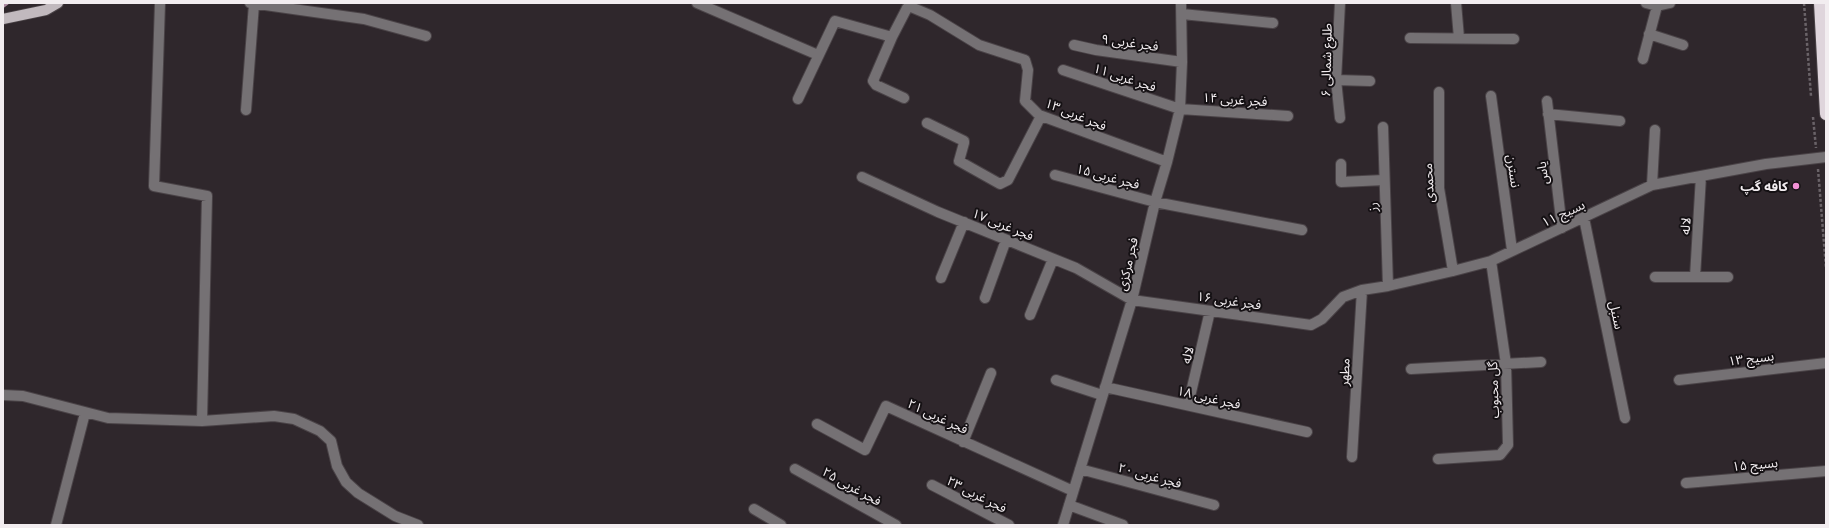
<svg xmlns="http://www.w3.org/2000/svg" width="1829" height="528" viewBox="0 0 1829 528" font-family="'Golos Text','Noto Sans Arabic',sans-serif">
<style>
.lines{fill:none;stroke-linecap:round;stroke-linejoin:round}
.stream{stroke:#ae8da4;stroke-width:4}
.minor-casing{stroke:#4a4347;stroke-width:12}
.major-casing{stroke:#4a4347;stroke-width:12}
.highway-casing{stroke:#4a4347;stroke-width:14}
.path{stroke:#6a6368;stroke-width:2.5;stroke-dasharray:3 2;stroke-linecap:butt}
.minor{stroke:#757174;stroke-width:10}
.major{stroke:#c1b9be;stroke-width:10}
.highway{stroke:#dfd5dc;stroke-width:12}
.poi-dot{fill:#f391d6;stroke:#151114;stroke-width:1.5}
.labels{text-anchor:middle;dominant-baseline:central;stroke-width:4;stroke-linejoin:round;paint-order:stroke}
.street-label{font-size:13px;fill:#f2edf0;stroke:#151114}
.poi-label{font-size:13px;font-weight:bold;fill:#f2edf0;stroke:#151114;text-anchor:end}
</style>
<rect width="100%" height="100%" fill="#2f272c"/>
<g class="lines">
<path class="stream" d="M3,6L7,3"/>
<defs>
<path id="minor" d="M160,3L154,186L207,196L202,421
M250,3L364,19L426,36
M697,3L818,55
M1456,3L1459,38
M1646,3L1657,6L1670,3
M1182,14L1273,23
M1649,34L1683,45
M1410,38L1514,39
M1074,45L1096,50L1182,62
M1643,59L1657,6
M1063,70L1180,109L1288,116
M1336,80L1370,81
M1439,92V188L1453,271
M1491,96L1512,250
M904,98L876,85L873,81L892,37L907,8L911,7L930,15L979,45L1025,60L1028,70L1025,101L1039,115L1167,162
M798,99L835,21L892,37
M1547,101L1562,228
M246,110L254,4
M1548,114L1620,121
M1340,118L1336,80L1340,3
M927,123L964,141V143L959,161L1000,184L1008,180L1041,116
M1383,127L1388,286
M1341,164V182L1384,180
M1055,175L1155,202L1302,230
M862,177L938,212L1076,268L1132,300L1311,325L1322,319L1343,297L1362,290L1388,286L1453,271L1491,261L1652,185L1766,164L1826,157
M1652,185L1655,130
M1584,218L1625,418
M1655,277H1728
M1695,277L1701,176
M941,278L964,222
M985,298L1006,240
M1030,315L1053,259
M1411,369L1541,362
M1056,380L1102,395
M1679,380L1826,363
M1105,387L1307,432
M3,395L23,396L108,418L202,421L274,416L294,419L320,431L331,441L337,466L346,482L358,493L395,516L418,525
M1188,405L1210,311
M817,424L865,450L886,406L1073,491
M963,442L991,373
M1352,457L1362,290
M1438,459L1500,455L1508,445L1506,364L1491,261
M795,469L896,525
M1080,469L1214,505
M1686,483L1826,471
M932,485L1009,525
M1069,505L1123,525
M754,509L781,525
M56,525L85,413
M1063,525L1132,300L1155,202L1167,162L1180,109L1182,62L1181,3"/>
<path id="major" d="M3,19L46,10L58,3"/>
<path id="highway" d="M1820,3L1826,114"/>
</defs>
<use href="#minor" class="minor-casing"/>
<use href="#major" class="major-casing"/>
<use href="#highway" class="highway-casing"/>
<path class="path" d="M1804,3L1811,96
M1813,117L1816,148
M1818,169L1826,268"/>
<use href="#minor" class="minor"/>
<use href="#major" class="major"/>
<use href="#highway" class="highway"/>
</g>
<circle class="poi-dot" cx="1796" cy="186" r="4"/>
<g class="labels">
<g class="street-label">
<text transform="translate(1130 42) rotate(8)">فجر غربی ۹</text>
<text transform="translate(1326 60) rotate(-89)">طلوع شمالی ۶</text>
<text transform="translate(1125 77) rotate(18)">فجر غربی ۱۱</text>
<text transform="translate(1235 99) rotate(4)">فجر غربی ۱۴</text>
<text transform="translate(1076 114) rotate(22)">فجر غربی ۱۳</text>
<text transform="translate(1514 171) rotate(82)">نسترن</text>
<text transform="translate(1542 173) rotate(-97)">یاس</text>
<text transform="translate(1108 176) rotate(15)">فجر غربی ۱۵</text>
<text transform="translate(1428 183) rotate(-93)">محمدی</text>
<text transform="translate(1372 207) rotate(-92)">رز</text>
<text transform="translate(1563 213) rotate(-25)">بسیج ۱۱</text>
<text transform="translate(1003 224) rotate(22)">فجر غربی ۱۷</text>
<text transform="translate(1685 226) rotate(-86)">لاله</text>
<text transform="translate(1127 264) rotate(-77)">فجر مرکزی</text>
<text transform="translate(1229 300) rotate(8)">فجر غربی ۱۶</text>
<text transform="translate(1617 315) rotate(78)">سنبل</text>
<text transform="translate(1187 355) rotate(-77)">لاله</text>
<text transform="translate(1751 358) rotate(-7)">بسیج ۱۳</text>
<text transform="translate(1344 372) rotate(-87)">مطهر</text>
<text transform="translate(1493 390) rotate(-92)">گل محبوب</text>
<text transform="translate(1209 397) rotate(13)">فجر غربی ۱۸</text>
<text transform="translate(938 416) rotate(25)">فجر غربی ۲۱</text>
<text transform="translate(1755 464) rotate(-5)">بسیج ۱۵</text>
<text transform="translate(1150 475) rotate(15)">فجر غربی ۲۰</text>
<text transform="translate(852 486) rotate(29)">فجر غربی ۲۵</text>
<text transform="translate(977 494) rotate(27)">فجر غربی ۲۳</text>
</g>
<g class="poi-label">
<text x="1788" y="186">کافه گپ</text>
</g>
</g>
<rect width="1829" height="528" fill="none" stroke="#f2edf0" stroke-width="8"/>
</svg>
